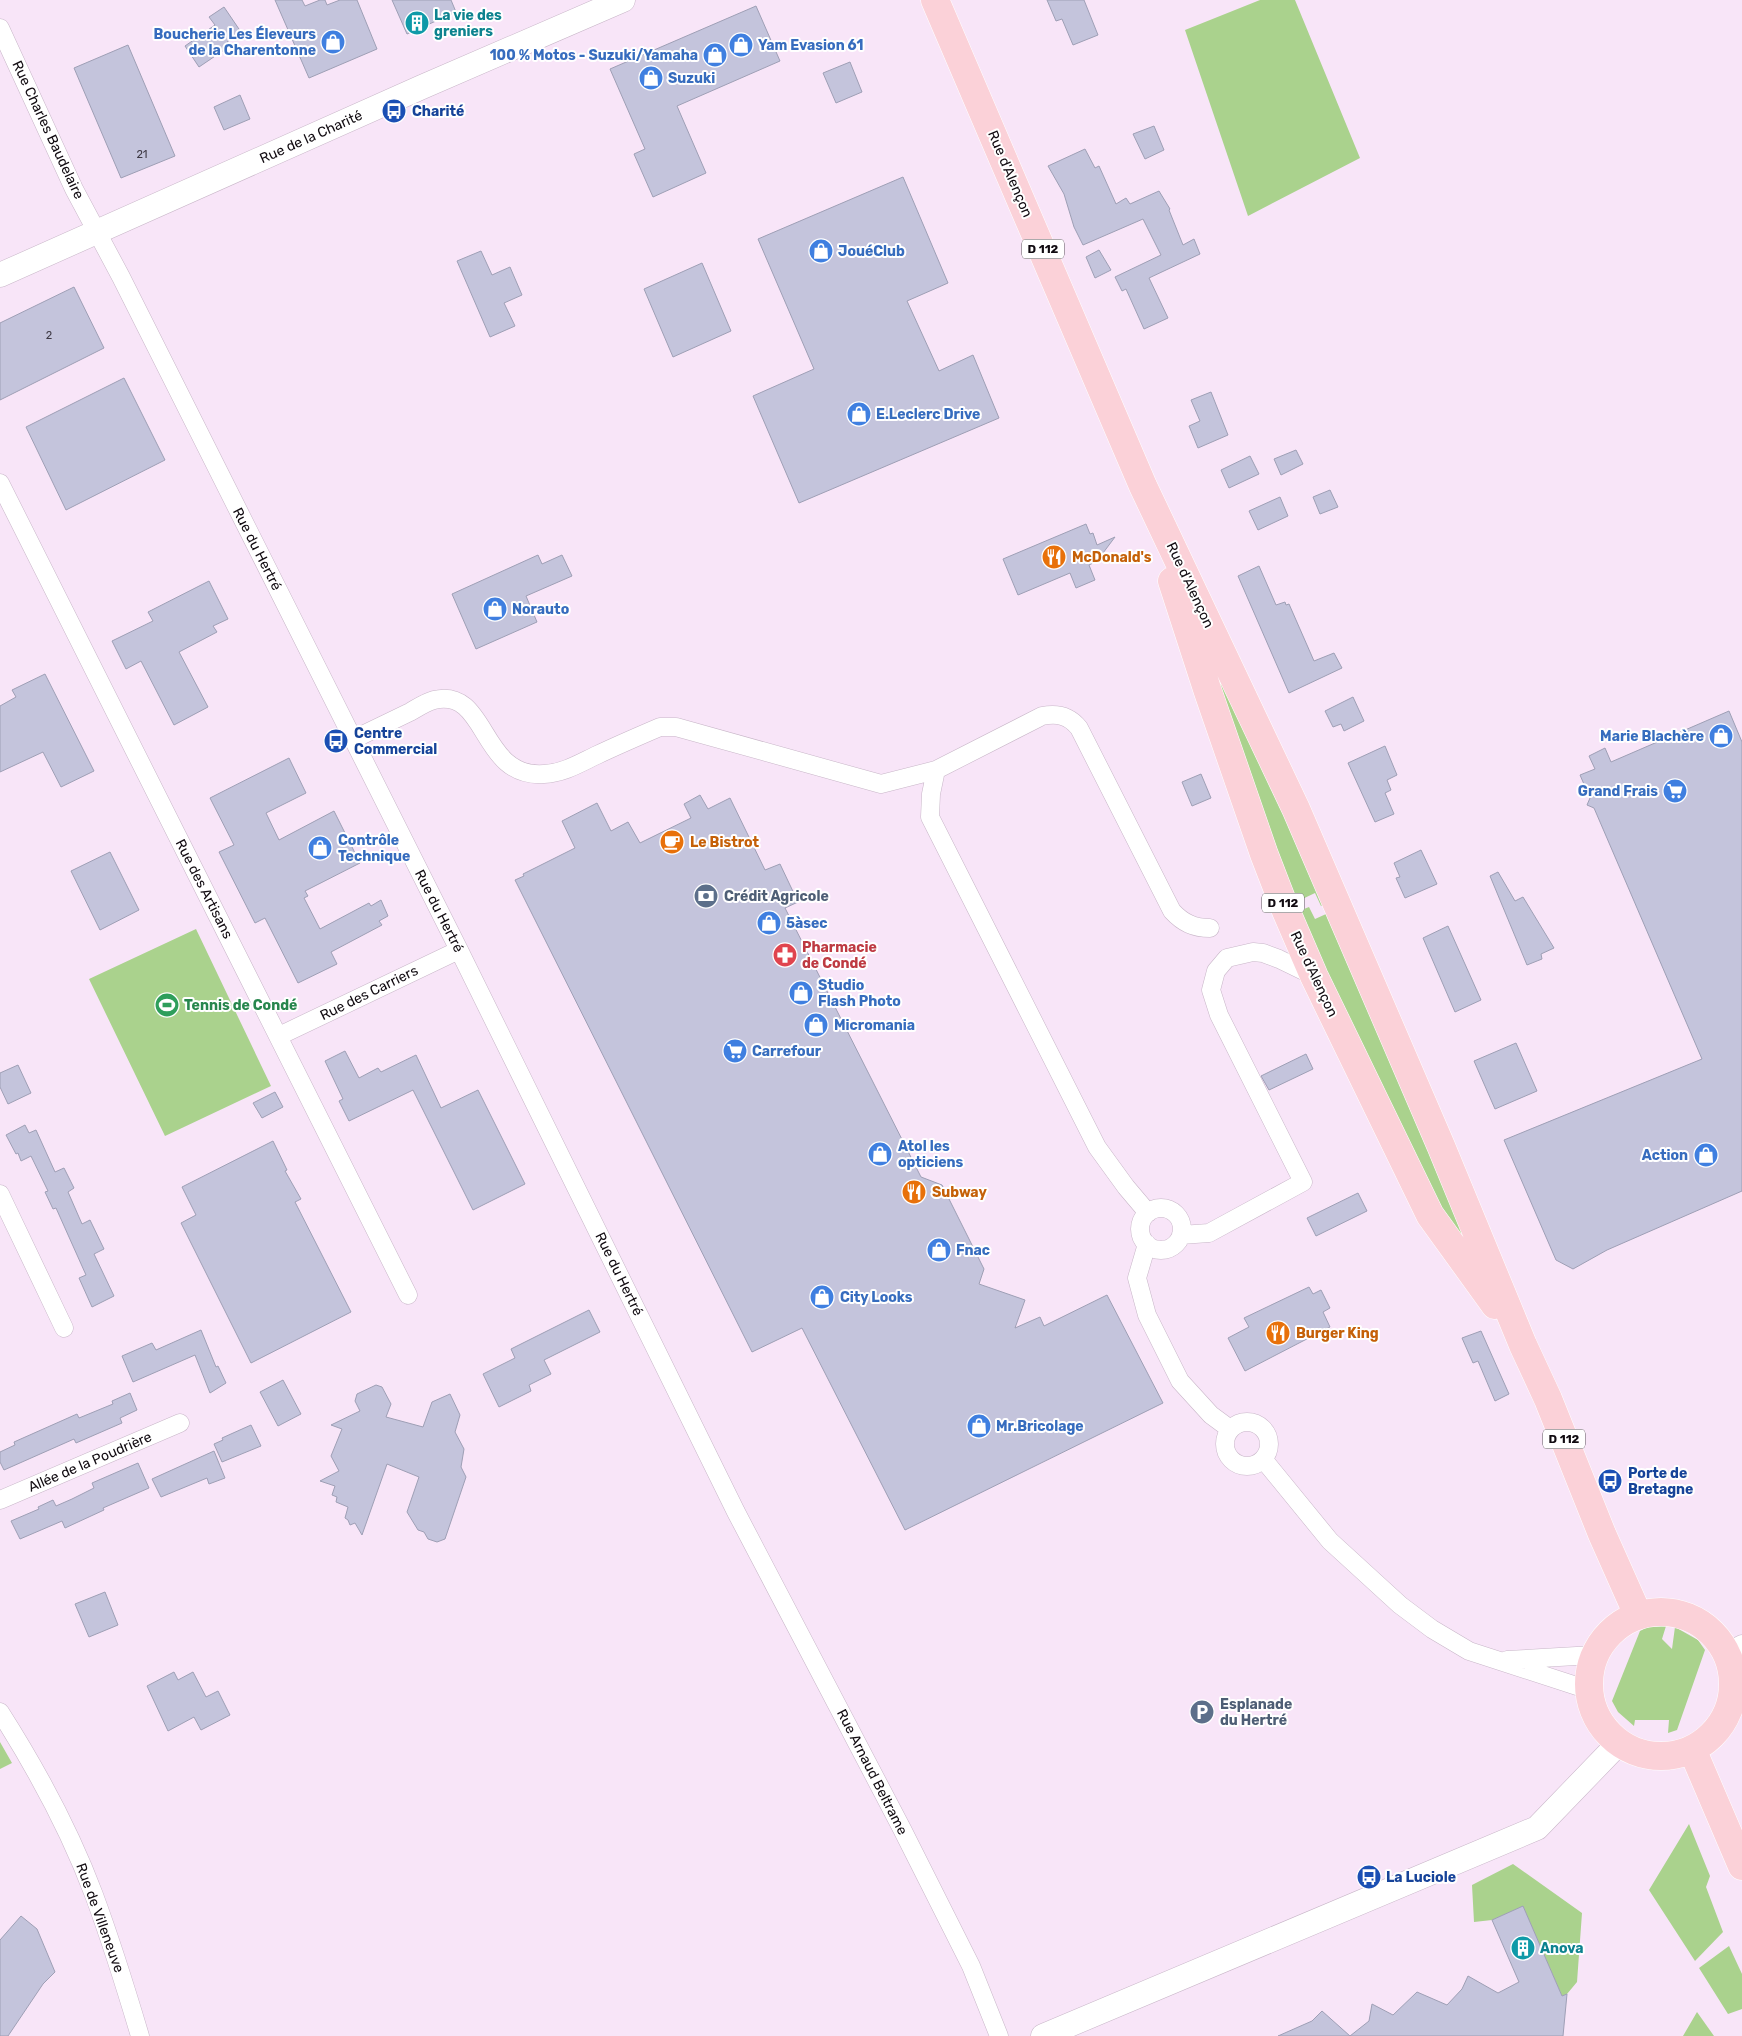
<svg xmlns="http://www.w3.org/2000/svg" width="1742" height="2036" viewBox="0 0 1742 2036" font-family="Rubik,sans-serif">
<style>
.green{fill:#aad28d}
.building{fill:#c4c4dc;stroke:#9e9fb5}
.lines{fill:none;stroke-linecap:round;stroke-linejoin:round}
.street-casing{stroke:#c8b6c8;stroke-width:19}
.secondary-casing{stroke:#c8b6c8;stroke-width:25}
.primary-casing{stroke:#fff;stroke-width:29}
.street{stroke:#fff;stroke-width:18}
.secondary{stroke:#fff;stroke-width:24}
.primary{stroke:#fbd1d8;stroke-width:28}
.labels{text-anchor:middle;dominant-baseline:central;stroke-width:4;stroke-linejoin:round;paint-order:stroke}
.number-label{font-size:11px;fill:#3e3944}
.shield{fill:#fff;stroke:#585458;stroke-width:1}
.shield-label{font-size:12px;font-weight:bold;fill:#110b11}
.culture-label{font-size:14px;font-weight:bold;fill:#0d838f;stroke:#fff;text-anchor:start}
.shop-label{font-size:14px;font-weight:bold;fill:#366cbe;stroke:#fff;text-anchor:start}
.transit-label{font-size:14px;font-weight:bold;fill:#164399;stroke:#fff;text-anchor:start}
.street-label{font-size:14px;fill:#110b11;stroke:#fff}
.food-label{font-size:14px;font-weight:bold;fill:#c56008;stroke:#fff;text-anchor:start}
.service-label{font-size:14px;font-weight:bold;fill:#4e5e75;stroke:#fff;text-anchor:start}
.health-label{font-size:14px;font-weight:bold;fill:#be3a42;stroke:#fff;text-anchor:start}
.leisure-label{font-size:14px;font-weight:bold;fill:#27864d;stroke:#fff;text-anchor:start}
</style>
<rect width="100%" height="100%" fill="#f8e5f8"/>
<path class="green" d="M1260,0H1295L1360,158L1248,216L1185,30Z
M1204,643L1331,901L1321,906L1315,893L1296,902L1201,653Z
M1309,907L1315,919L1335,910L1475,1235L1463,1243C1399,1138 1349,1023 1299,911Z
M196,929L271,1086L165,1136L89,979Z
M1666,1626L1662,1639L1672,1649L1675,1627L1698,1640L1705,1650L1677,1730L1668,1733L1669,1720H1635L1634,1726L1618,1712L1612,1701L1640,1631L1648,1627Z
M0,1742L12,1763L0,1769Z
M1689,1824L1710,1876L1706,1887L1723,1932L1695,1961L1649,1890Z
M1513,1864L1582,1913L1577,1982L1567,1994L1562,1996L1523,1907L1492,1920L1474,1922L1472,1885Z
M1729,1946L1742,1974V2009L1728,2014L1699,1968Z
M1697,2012L1714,2036H1683Z"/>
<path class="building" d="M275,0H302L305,6L320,0H325L327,5L340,0H357L377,49L309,78Z
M392,0H451L456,12L407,34Z
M1047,0H1084L1098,35L1073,45L1062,19L1056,21Z
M756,6L780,61L677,106L706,173L653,197L634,154L645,149L610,69Z
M224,7L241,32L227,42L230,46L199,67L185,46L215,25L209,17Z
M128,45L175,156L121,178L74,68Z
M850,62L862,92L836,103L823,73Z
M240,95L250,119L224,130L214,107Z
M1154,126L1164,150L1145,159L1133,134Z
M1085,149L1095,168L1099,166L1116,204L1126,198L1130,204L1159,191L1170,209L1169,210L1183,245L1194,239L1200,254L1149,278L1168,318L1144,329L1126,289L1122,291L1115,277L1161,255L1143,219L1083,245L1074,227L1064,194L1048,166Z
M903,177L948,283L907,301L939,371L973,355L999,418L799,503L753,396L814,369L758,239Z
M1099,250L1111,270L1095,278L1086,257Z
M481,251L492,275L510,267L522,295L504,303L515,326L490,337L457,261Z
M702,263L731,331L673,357L644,289Z
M74,287L104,348L0,400V323Z
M124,378L165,460L66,510L26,427Z
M1211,392L1228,435L1198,448L1189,426L1200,421L1191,400Z
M1296,450L1303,464L1281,475L1274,459Z
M1250,456L1259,474L1229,488L1221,470Z
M1330,490L1338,507L1320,514L1313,497Z
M1280,497L1288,516L1258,530L1249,511Z
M1086,524L1090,534L1093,533L1097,545L1115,537L1097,561L1089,565L1095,580L1076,588L1070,573L1018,595L1003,559Z
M538,555L542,564L562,555L572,576L526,596L537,622L476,649L452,594Z
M1259,566L1276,605L1285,602L1286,605L1289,604L1314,661L1334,653L1342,668L1289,693L1238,576Z
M209,581L228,619L213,626L217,632L179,652L208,707L174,725L141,661L126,669L112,641L153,621L148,612Z
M45,674L94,771L61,787L43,752L0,772V706L16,697L12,690Z
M1353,697L1364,721L1344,731L1341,724L1333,727L1325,711Z
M1729,711L1742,742V1191L1607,1250L1573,1269L1556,1260L1504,1140L1702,1059L1594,808L1587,805L1590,798L1580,775L1595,769L1589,756L1605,748L1611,762Z
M1385,746L1397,775L1387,780L1391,790L1385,793L1394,814L1375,822L1348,763Z
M289,758L306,793L266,813L279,840L334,811L360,863L305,891L308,896L304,898L320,929L369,903L371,906L381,900L388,916L379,921L382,925L331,952L337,964L298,983L265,918L255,923L219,852L234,845L210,798Z
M1201,774L1211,798L1192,806L1182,782Z
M700,795L708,809L730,798L765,870L780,864L798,902L785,908L921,1177L942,1185L984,1269L979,1284L1025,1300L1015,1328L1040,1317L1044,1326L1107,1295L1163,1403L905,1530L802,1328L752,1352L515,880L524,876L523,874L575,848L562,821L597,803L611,831L628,822L640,843L691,818L684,804Z
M1421,850L1437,884L1405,898L1396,878L1400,877L1394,863Z
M110,852L139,910L100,930L71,871Z
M1498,872L1515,901L1523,897L1554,948L1541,954L1542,959L1527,965L1490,876Z
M1448,926L1481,1000L1455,1012L1423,938Z
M1516,1043L1537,1091L1495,1109L1474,1061Z
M345,1051L359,1078L378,1068L381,1072L416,1055L441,1108L478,1090L525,1184L473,1210L413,1090L349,1121L339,1101L343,1099L325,1061Z
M1306,1054L1313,1069L1269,1090L1261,1076Z
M18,1065L31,1093L8,1104L0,1087V1073Z
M275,1092L283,1107L262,1118L253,1103Z
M25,1125L29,1133L36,1130L55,1172L64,1168L74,1188L68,1192L82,1224L90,1220L104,1249L94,1254L114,1296L92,1307L79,1278L86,1275L56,1208L53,1209L45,1192L48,1191L31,1156L21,1161L18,1153L16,1154L6,1135Z
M273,1141L287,1170L285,1171L301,1199L295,1202L351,1312L251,1363L181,1223L196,1215L182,1187Z
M1358,1193L1367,1211L1316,1236L1307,1218Z
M1309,1287L1313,1294L1321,1290L1330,1308L1323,1312L1330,1327L1245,1371L1228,1338L1249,1327L1244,1318Z
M589,1310L600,1332L544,1360L551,1374L529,1385L531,1391L499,1407L483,1374L515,1358L511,1349Z
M201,1330L216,1367L218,1366L226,1383L210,1393L195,1355L133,1382L122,1356L152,1343L156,1350Z
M1481,1331L1509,1394L1495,1401L1478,1361L1473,1363L1462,1338Z
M283,1380L301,1414L278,1426L260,1392Z
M376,1385L382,1387L391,1404L386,1417L423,1427L432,1402L450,1394L460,1415L455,1432L464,1449L461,1467L466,1477L445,1539L437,1542L428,1539L424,1532L418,1530L407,1512L419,1477L387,1464L362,1535L355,1523L350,1525L348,1520L345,1518L348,1507L336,1502L337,1497L332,1495L335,1486L320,1481L339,1471L331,1456L342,1429L331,1425L360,1411L355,1401L357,1394Z
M130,1393L137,1410L120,1418L122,1423L76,1443L74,1439L4,1470L0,1462V1452L15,1445L14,1442L77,1414L79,1418L113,1404L112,1401Z
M251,1425L261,1446L222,1462L214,1444L223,1440L222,1438Z
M214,1451L225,1478L209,1484L207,1478L161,1497L152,1479Z
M138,1463L149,1488L103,1508L104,1510L65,1528L62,1521L20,1539L11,1521L39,1509L38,1507L53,1500L56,1506L72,1499L94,1488L92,1483Z
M105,1592L118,1625L89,1637L75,1604Z
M174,1672L178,1680L193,1672L206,1697L218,1691L230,1715L201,1730L194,1717L168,1731L147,1686Z
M1523,1906L1562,1996L1567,1994L1563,2036H1350L1369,2021L1372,2004L1393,2015L1417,1992L1447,2005L1462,1989L1468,1976L1498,1993L1519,1982L1492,1920Z
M21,1916L37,1929L55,1972L43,1984L8,2036H0V1940Z
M1322,2011L1350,2036H1278L1312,2021Z"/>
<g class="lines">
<defs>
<path id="street" d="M0,28L74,189L121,277L459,950L736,1512L902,1829L971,1966L999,2036
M0,483L408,1295
M352,740C371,731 391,721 410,712C417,708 426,702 434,700C489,687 479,779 544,774C564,773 580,763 597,755C618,745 639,736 660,727H676L881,784L936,770L1042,716C1057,713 1069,715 1079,728L1172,911C1183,923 1194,928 1210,928
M936,770L931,794L930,817L1097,1147L1126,1187L1148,1213
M279,1036L459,950
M0,1194L64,1328
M1140 1229a21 21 0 1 1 42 0a21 21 0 1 1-42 0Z
M1181,1235L1209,1233L1303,1182L1219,1015L1211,990L1216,971L1227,958L1253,952L1263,953L1279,959L1314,976
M1147,1244L1137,1278L1147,1315L1180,1381L1211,1415L1230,1429
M1225 1444a22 22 0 1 1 44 0a22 22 0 1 1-44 0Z
M1263,1459L1330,1541L1400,1605L1432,1629L1469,1651L1589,1690
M0,1500L180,1423
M1726,1652L1742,1644
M1507,1660L1594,1655
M0,1712C37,1770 70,1831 94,1895C111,1941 126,1989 140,2036"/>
<path id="secondary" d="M0,275L422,87L623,0
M1043,2036L1537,1828L1619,1743"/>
<path id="primary" d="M935,0L1143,486L1296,809L1441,1146L1523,1345L1548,1399L1602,1534L1638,1615
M1172,581L1208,692L1264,854L1286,911L1314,976L1430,1215L1495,1305
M1589 1684a72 72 0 1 1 144 0a72 72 0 1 1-144 0Z
M1692,1749L1742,1866"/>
</defs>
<use href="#street" class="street-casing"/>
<use href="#secondary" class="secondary-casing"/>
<use href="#primary" class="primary-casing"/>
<use href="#street" class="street"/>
<use href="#secondary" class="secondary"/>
<use href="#primary" class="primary"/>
</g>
<defs>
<symbol id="building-disc" viewBox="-11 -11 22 22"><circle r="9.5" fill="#0f9aa8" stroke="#fff"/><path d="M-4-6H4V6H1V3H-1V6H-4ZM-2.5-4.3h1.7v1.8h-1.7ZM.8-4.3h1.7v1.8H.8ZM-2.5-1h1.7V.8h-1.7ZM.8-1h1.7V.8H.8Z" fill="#fff"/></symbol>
<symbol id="shop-disc" viewBox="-11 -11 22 22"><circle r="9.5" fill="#3f7fe0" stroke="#fff"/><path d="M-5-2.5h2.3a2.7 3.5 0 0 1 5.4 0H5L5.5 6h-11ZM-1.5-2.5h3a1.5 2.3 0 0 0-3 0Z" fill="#fff"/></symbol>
<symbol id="bus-disc" viewBox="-11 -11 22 22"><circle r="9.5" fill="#1a4fb4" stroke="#fff"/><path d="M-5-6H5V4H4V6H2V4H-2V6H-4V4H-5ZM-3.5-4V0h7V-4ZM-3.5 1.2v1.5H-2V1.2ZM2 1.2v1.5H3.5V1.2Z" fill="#fff"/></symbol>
<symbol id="restaurant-disc" viewBox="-11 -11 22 22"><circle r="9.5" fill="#e8710a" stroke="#fff"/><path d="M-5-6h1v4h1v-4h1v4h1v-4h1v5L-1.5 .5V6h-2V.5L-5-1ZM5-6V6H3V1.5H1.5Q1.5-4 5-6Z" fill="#fff"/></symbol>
<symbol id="supermarket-disc" viewBox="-11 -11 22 22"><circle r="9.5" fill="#3f7fe0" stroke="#fff"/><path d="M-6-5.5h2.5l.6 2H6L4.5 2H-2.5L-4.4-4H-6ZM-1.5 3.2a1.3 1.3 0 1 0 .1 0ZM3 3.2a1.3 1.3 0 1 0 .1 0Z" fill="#fff"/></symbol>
<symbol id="cafe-disc" viewBox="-11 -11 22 22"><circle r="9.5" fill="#e8710a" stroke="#fff"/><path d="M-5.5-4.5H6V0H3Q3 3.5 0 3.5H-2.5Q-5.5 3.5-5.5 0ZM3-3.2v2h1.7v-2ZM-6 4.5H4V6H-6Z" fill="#fff"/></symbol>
<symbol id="bank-disc" viewBox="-11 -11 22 22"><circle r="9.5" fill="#5c6f8a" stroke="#fff"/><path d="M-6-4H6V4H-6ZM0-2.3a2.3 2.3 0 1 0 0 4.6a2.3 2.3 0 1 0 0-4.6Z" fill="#fff"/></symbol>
<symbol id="pharmacy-disc" viewBox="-11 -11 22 22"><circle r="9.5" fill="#e0444e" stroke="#fff"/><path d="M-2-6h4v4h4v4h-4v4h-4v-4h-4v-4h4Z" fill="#fff"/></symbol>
<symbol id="stadium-disc" viewBox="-11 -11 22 22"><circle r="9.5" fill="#2e9e5b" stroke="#fff"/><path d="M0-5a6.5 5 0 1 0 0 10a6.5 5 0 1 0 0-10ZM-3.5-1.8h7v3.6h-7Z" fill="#fff"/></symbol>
<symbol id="parking-disc" viewBox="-11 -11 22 22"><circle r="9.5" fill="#5c6f8a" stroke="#fff"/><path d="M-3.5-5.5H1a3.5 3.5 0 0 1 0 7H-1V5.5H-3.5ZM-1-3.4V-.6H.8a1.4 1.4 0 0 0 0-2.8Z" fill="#fff"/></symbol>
</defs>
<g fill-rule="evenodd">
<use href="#building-disc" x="403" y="9" width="28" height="28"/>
<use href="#shop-disc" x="319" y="28" width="28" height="28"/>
<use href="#shop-disc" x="727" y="31" width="28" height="28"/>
<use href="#shop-disc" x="701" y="41" width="28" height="28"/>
<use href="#shop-disc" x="637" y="64" width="28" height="28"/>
<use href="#bus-disc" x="380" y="97" width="28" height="28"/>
<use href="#shop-disc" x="807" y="237" width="28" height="28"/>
<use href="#shop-disc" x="845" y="400" width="28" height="28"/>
<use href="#restaurant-disc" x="1040" y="543" width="28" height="28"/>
<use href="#shop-disc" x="481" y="595" width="28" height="28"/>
<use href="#shop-disc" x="1707" y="722" width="28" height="28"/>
<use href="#bus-disc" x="322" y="727" width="28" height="28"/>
<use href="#supermarket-disc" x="1661" y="777" width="28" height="28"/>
<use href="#cafe-disc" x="658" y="828" width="28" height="28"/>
<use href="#shop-disc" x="306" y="834" width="28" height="28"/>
<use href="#bank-disc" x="692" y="882" width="28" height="28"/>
<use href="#shop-disc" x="755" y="909" width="28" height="28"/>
<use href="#pharmacy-disc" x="771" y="941" width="28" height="28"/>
<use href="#shop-disc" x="787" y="979" width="28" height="28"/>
<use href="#stadium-disc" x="153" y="991" width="28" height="28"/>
<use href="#shop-disc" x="802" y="1011" width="28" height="28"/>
<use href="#supermarket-disc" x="721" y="1037" width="28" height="28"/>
<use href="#shop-disc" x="866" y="1140" width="28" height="28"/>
<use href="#shop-disc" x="1692" y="1141" width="28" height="28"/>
<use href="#restaurant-disc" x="900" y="1178" width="28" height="28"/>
<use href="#shop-disc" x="925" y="1236" width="28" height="28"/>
<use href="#shop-disc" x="808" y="1283" width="28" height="28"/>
<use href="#restaurant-disc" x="1264" y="1319" width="28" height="28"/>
<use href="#shop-disc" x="965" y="1412" width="28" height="28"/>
<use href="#bus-disc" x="1596" y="1467" width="28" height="28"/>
<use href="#parking-disc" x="1188" y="1698" width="28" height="28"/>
<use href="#bus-disc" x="1355" y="1863" width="28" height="28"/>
<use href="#building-disc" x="1509" y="1934" width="28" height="28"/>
</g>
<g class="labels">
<g class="number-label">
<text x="142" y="154">21</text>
<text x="49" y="335">2</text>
</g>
<g class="shield">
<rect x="1022" y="239.5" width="42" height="19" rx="4"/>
<rect x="1262" y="893.5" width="42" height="19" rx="4"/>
<rect x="1543" y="1429.5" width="42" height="19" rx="4"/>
</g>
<g class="shield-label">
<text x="1043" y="249">D 112</text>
<text x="1283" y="903">D 112</text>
<text x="1564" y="1439">D 112</text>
</g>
<g class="culture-label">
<text x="434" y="15">La vie des<tspan x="434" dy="16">greniers</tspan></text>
<text x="1540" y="1948">Anova</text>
</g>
<g class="shop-label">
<text x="316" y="34" text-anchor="end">Boucherie Les Éleveurs<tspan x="316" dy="16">de la Charentonne</tspan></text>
<text x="758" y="45">Yam Evasion 61</text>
<text x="698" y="55" text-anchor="end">100 % Motos - Suzuki/Yamaha</text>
<text x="668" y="78">Suzuki</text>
<text x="838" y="251">JouéClub</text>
<text x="876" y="414">E.Leclerc Drive</text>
<text x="512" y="609">Norauto</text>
<text x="1704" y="736" text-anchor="end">Marie Blachère</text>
<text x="1658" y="791" text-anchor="end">Grand Frais</text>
<text x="338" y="840">Contrôle<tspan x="338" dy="16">Technique</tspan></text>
<text x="786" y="923">5àsec</text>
<text x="818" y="985">Studio<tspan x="818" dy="16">Flash Photo</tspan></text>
<text x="834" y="1025">Micromania</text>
<text x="752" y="1051">Carrefour</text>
<text x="898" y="1146">Atol les<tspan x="898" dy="16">opticiens</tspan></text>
<text x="1688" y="1155" text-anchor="end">Action</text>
<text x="956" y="1250">Fnac</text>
<text x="840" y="1297">City Looks</text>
<text x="996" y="1426">Mr.Bricolage</text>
</g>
<g class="transit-label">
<text x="412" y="111">Charité</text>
<text x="354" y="733">Centre<tspan x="354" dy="16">Commercial</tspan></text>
<text x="1628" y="1473">Porte de<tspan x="1628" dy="16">Bretagne</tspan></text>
<text x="1386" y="1877">La Luciole</text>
</g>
<g class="street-label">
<text transform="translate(48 130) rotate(65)">Rue Charles Baudelaire</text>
<text transform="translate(311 137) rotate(-24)">Rue de la Charité</text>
<text transform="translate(1010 174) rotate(67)">Rue d'Alençon</text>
<text transform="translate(257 549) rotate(63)">Rue du Hertré</text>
<text transform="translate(1190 585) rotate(65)">Rue d'Alençon</text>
<text transform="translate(204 889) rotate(63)">Rue des Artisans</text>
<text transform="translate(439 911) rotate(63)">Rue du Hertré</text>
<text transform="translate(1314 974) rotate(65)">Rue d'Alençon</text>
<text transform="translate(369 993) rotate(-26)">Rue des Carriers</text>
<text transform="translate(619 1274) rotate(64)">Rue du Hertré</text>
<text transform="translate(90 1462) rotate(-23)">Allée de la Poudrière</text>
<text transform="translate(872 1772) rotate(63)">Rue Arnaud Beltrame</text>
<text transform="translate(100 1918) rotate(70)">Rue de Villeneuve</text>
</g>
<g class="food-label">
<text x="1072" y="557">McDonald's</text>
<text x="690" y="842">Le Bistrot</text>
<text x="932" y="1192">Subway</text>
<text x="1296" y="1333">Burger King</text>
</g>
<g class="service-label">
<text x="724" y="896">Crédit Agricole</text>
<text x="1220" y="1704">Esplanade<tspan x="1220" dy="16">du Hertré</tspan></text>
</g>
<g class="health-label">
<text x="802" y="947">Pharmacie<tspan x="802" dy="16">de Condé</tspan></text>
</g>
<g class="leisure-label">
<text x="184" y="1005">Tennis de Condé</text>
</g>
</g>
</svg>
